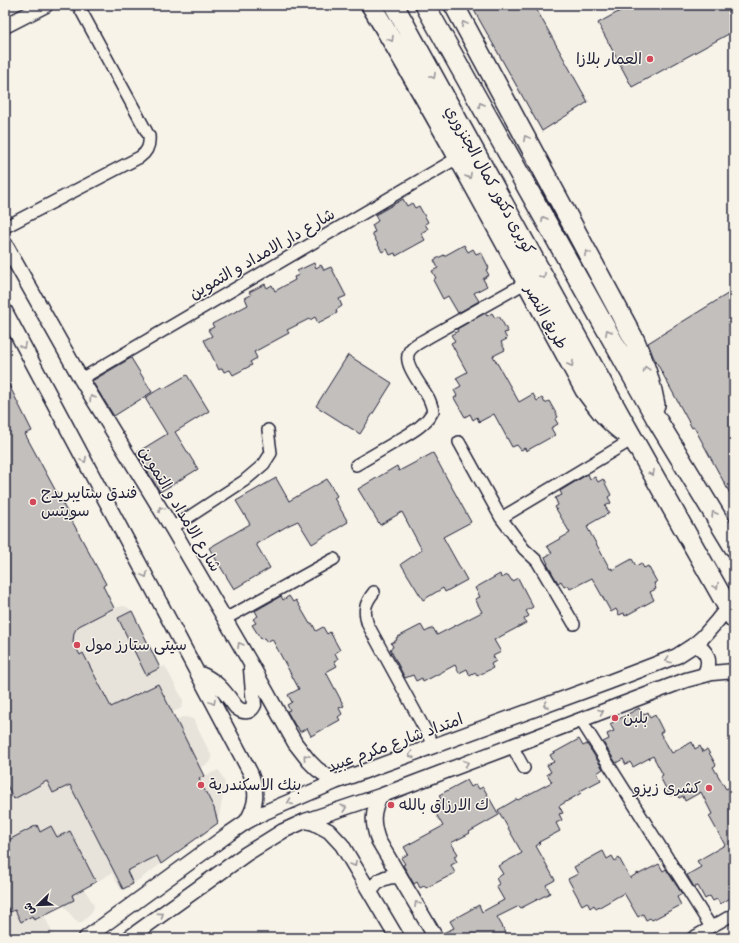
<svg xmlns="http://www.w3.org/2000/svg" width="739" height="943" viewBox="0 0 739 943" font-family="Caveat,'Playpen Sans Arabic',sans-serif">
<style>
.built{fill:#e7e3db}
.building{fill:#c2bfbd;stroke:#22223b}
.lines{fill:none;stroke-linecap:round;stroke-linejoin:round}
.minor-casing{stroke:#22223b;stroke-width:14}
.tertiary-casing{stroke:#22223b;stroke-width:17}
.trunk-casing{stroke:#22223b;stroke-width:22}
.minor{stroke:#f7f3e8;stroke-width:11}
.tertiary{stroke:#f7f3e8;stroke-width:14}
.trunk{stroke:#f7f3e8;stroke-width:19}
.oneway{stroke:#97959a}
.poi-dot{fill:#d1495b;stroke:#f7f3e8;stroke-width:1.5}
.labels{text-anchor:middle;dominant-baseline:central;stroke-width:3;stroke-linejoin:round;paint-order:stroke}
.poi-label{font-size:16px;fill:#22223b;stroke:#f7f3e8;text-anchor:start}
.street-label{font-size:16px;fill:#22223b;stroke:#f7f3e8}
</style>
<rect width="100%" height="100%" fill="#f7f3e8"/>
<filter id="ink" filterUnits="userSpaceOnUse"><feTurbulence type="fractalNoise" baseFrequency=".025" numOctaves="2"/><feDisplacementMap in="SourceGraphic" scale="8" xChannelSelector="R" yChannelSelector="G"/><feConvolveMatrix kernelMatrix="1 2 1 2 8 2 1 2 1" color-interpolation-filters="sRGB"/></filter>
<g filter="url(#ink)">
<path class="built" d="M5,377L32,431L25,435L106,584L98,589L105,601L110,599L114,608L123,606L127,607L132,611L160,668L165,666L183,700V704L182,706L180,709L172,712L176,720L182,717H186L193,719L212,757L211,761L209,763L200,768L204,776L219,770L225,783L218,823L133,884L121,890L112,873L84,889L93,903L94,907L91,914L82,922H78L75,920L63,905L44,915L53,934V938H5Z"/>
<path class="building" d="M471,5H534L588,102L542,131Z
M631,5H734V31L632,87L598,23Z
M403,199L407,206L412,203L415,208L419,206L428,222L425,224L428,229L421,233L425,240L396,256L395,253L390,255L387,249L382,252L372,233L375,232L372,225L378,221L375,215Z
M464,245L468,252L473,249L476,254L481,252L489,268L486,270L489,275L483,279L487,286L474,293L479,301L458,313L448,296L443,299L433,280L436,278L432,271L438,268L434,260L444,255V256Z
M314,263L316,268L321,265L324,270L331,267L346,296L339,299L342,306L336,310L337,313L318,323L315,317L310,320L309,319L287,330L289,333L254,352L257,358L250,362L252,365L233,375L230,370L224,372L222,368L219,370L204,340L212,336L208,330L214,327L212,324L248,305L245,298L251,295L249,292L265,284L267,288L272,285L275,291L295,280L294,277L299,275L297,271Z
M734,290V501L694,427L692,428L653,356L648,343Z
M485,313L487,316L492,313L495,318L499,316L508,332L504,333L507,339L501,342L505,350L493,356L519,402L533,394L537,401L542,398L545,403L549,401L558,417L555,419L558,424L551,428L555,435L526,451L525,448L521,450L517,445L512,447L494,414L479,422L477,417L473,420L470,414L465,417L454,398L457,396L454,390L461,386L456,378L467,372L451,343L455,341L451,335L458,331L457,329Z
M348,355L392,383L360,434L316,406Z
M131,358L152,392L114,416L92,381Z
M187,375L209,411L175,432L198,469L160,492L136,453L167,434L145,398L162,387L163,389Z
M5,377L32,431L25,434L106,584L103,586L114,608L79,626L76,629L74,633L73,642L80,655L83,653L111,707L158,684L204,776L199,779L214,808L218,823L161,864L157,856L127,871L133,884L123,889L70,785L53,793L47,781L14,799L5,782Z
M433,453L471,522L443,537L467,580L445,592L443,588L423,600L401,564L422,550L402,512L380,525L358,489L397,466L399,471Z
M588,474L590,479L595,477L598,482L603,479L611,495L608,497L611,503L605,506L609,513L588,525L589,526L587,527L610,569L612,568V570L632,559L636,566L641,563L644,568L648,566L657,582L654,583L656,589L650,592L654,600L625,616L624,613L619,615L616,609L611,612L592,578L570,589L568,585L564,587L561,581L558,583L547,564H548L545,557L552,553L547,546L570,533L555,507L558,505L555,498L562,495L560,491Z
M276,478L289,501L327,479L337,496L334,498L348,522L312,544L298,521L289,525L256,544L270,568L234,589L209,548L250,524L236,501Z
M500,574L501,578L508,575L512,581L518,578L533,607L526,611L529,616L524,619L526,623L494,640L501,652L493,656L496,661L491,664L493,668L477,676L475,673L470,676L467,669L459,673L455,665L423,682L422,678L416,681L413,675L405,678L390,649L393,647L391,643L397,640L396,638L421,625L425,632L433,628L437,635L482,612L475,599L480,597L475,588Z
M281,596L283,600L289,596L293,602L296,600L310,624L312,623L316,631L323,627L327,634L330,632L340,650L335,653L338,659L334,661L337,666L326,672L344,706L339,708L342,714L338,717L340,720L311,736L307,728L300,732L297,726L296,727L287,711L290,710L287,705L292,702L288,695L299,689L272,639L267,642L264,638L261,639L252,625L256,623L253,619L258,616L255,611Z
M132,611L160,668L146,675L118,618Z
M639,708L643,715L648,712L650,718L655,715L663,731L660,733L672,753L692,742L695,749L700,746L703,752L707,749L716,765L713,767L726,789L734,785V896L720,904L717,899L713,901L710,896L705,899L698,886L694,887L687,875L701,867L697,861L725,845L709,816L712,814L701,792L685,801L683,796L679,798L676,793L670,796L660,777L663,775L653,756L633,767L630,762L626,765L623,759L616,763L603,742L609,739L607,734L614,731L610,724Z
M579,739L583,746L587,744L603,769L597,773L601,780L580,791L581,793L559,806L563,813L559,814L562,820L556,823L560,831L539,842L540,843L536,846L555,880L546,885L550,893L521,908L519,906L497,917L509,938H444L443,933L454,928L450,921L479,905L482,912L504,900L496,886L499,884L496,878L503,874L498,866L522,853L498,810L517,799L518,800L552,782L547,774L551,772L547,765L554,762L550,755Z
M467,780L471,787L476,784L479,789L483,787L499,815L469,832L470,833L451,843L458,854L454,856L457,862L451,865L455,873L426,888L424,886L420,888L417,882L414,884L403,865L405,864L401,858L408,854L404,847L443,826L436,814L439,812L435,806L442,802L439,795Z
M37,825L40,832L51,826L57,837L70,831L96,882L72,895L74,900L34,920L32,916L21,922L15,910L10,912L5,902V842Z
M603,851L607,859L612,856L615,861L619,858L630,878L638,873L639,874L659,864L663,871L666,869L682,894L677,897L681,905L652,920L650,918L646,920L643,914L638,917L624,893L596,909L594,905L590,908L587,902L582,905L568,879L578,874L574,867Z"/>
<g class="lines">
<defs>
<path id="minor" d="M5,227L140,157C147,152 150,146 149,136L78,5
M81,379L459,157
M459,442L501,518L524,549L537,561L574,624
M356,465C368,458 380,451 392,444C406,435 425,427 433,411C432,407 431,403 429,399C424,388 402,364 409,352C412,345 423,341 429,337L527,282
M501,518L633,439
M172,528L244,481L264,464L271,453L268,430
M374,592C365,603 363,611 368,625L434,746
M225,619L334,559
M580,719L711,927
M512,746L524,768
M692,938L734,914"/>
<path id="tertiary" d="M5,26L46,5
M5,244L81,379L172,528L251,664L295,743L309,761L317,769L335,782
M5,311L250,772C258,791 257,805 246,822
M694,645C708,650 712,662 704,675
M198,673C217,680 224,691 236,707C243,713 250,713 254,705L251,669
M380,796C372,812 372,823 378,840L436,938
M305,821L314,823L329,831L342,845L397,938
M370,892C377,880 386,875 400,876
M86,938L230,833L246,822L263,813L335,782L609,682L677,656L694,645L703,637L717,621L728,607
M129,938L246,854L283,831L305,821L380,796L686,680L712,673L734,671"/>
<path id="trunk" d="M371,5C446,131 515,261 585,390C596,405 607,420 622,431
M394,5L618,412L734,618
M425,5L657,420L734,547
M454,5L635,341C644,362 651,382 655,405"/>
</defs>
<use href="#minor" class="minor-casing"/>
<use href="#tertiary" class="tertiary-casing"/>
<use href="#trunk" class="trunk-casing"/>
<use href="#minor" class="minor"/>
<use href="#tertiary" class="tertiary"/>
<use href="#trunk" class="trunk"/>
</g>
<defs><path id="oneway-chevron" d="M-2-3.5L2.5 0L-2 3.5" fill="none" stroke-width="1.6" stroke-linecap="round" stroke-linejoin="round"/></defs>
<g class="oneway">
<use href="#oneway-chevron" transform="translate(464 24) rotate(-118)"/>
<use href="#oneway-chevron" transform="translate(391 39) rotate(59)"/>
<use href="#oneway-chevron" transform="translate(433 76) rotate(61)"/>
<use href="#oneway-chevron" transform="translate(481 105) rotate(-119)"/>
<use href="#oneway-chevron" transform="translate(526 138) rotate(-118)"/>
<use href="#oneway-chevron" transform="translate(469 176) rotate(61)"/>
<use href="#oneway-chevron" transform="translate(544 219) rotate(-119)"/>
<use href="#oneway-chevron" transform="translate(587 253) rotate(-118)"/>
<use href="#oneway-chevron" transform="translate(543 276) rotate(61)"/>
<use href="#oneway-chevron" transform="translate(608 332) rotate(-119)"/>
<use href="#oneway-chevron" transform="translate(23 346) rotate(62)"/>
<use href="#oneway-chevron" transform="translate(571 364) rotate(61)"/>
<use href="#oneway-chevron" transform="translate(646 369) rotate(-108)"/>
<use href="#oneway-chevron" transform="translate(92 398) rotate(-122)"/>
<use href="#oneway-chevron" transform="translate(84 460) rotate(62)"/>
<use href="#oneway-chevron" transform="translate(652 473) rotate(60)"/>
<use href="#oneway-chevron" transform="translate(161 509) rotate(-122)"/>
<use href="#oneway-chevron" transform="translate(714 514) rotate(-121)"/>
<use href="#oneway-chevron" transform="translate(145 575) rotate(62)"/>
<use href="#oneway-chevron" transform="translate(716 586) rotate(60)"/>
<use href="#oneway-chevron" transform="translate(240 645) rotate(-120)"/>
<use href="#oneway-chevron" transform="translate(668 660) rotate(159)"/>
<use href="#oneway-chevron" transform="translate(213 702) rotate(62)"/>
<use href="#oneway-chevron" transform="translate(546 705) rotate(160)"/>
<use href="#oneway-chevron" transform="translate(601 712) rotate(-21)"/>
<use href="#oneway-chevron" transform="translate(411 755) rotate(160)"/>
<use href="#oneway-chevron" transform="translate(306 757) rotate(-130)"/>
<use href="#oneway-chevron" transform="translate(466 763) rotate(-20)"/>
<use href="#oneway-chevron" transform="translate(290 802) rotate(157)"/>
<use href="#oneway-chevron" transform="translate(344 808) rotate(-19)"/>
<use href="#oneway-chevron" transform="translate(354 864) rotate(60)"/>
<use href="#oneway-chevron" transform="translate(417 904) rotate(-121)"/>
<use href="#oneway-chevron" transform="translate(161 915) rotate(-36)"/>
</g>
</g>
<g class="poi-dot">
<circle cx="650" cy="59" r="4"/>
<circle cx="33" cy="502" r="4"/>
<circle cx="77" cy="645" r="4"/>
<circle cx="615" cy="718" r="4"/>
<circle cx="201" cy="785" r="4"/>
<circle cx="709" cy="788" r="4"/>
<circle cx="391" cy="805" r="4"/>
</g>
<g class="labels">
<g class="poi-label">
<text x="642" y="59" text-anchor="end">العمار بلازا</text>
<text x="41" y="493">فندق ستايبريدج<tspan x="41" dy="18">سويتس</tspan></text>
<text x="85" y="645">سيتى ستارز مول</text>
<text x="623" y="718">بلبن</text>
<text x="209" y="785">بنك الاسكندرية</text>
<text x="701" y="788" text-anchor="end">كشرى زيزو</text>
<text x="399" y="805">ك الارزاق بالله</text>
</g>
<g class="street-label">
<text transform="translate(490 180) rotate(61)">كوبرى دكتور كمال الجنزوري</text>
<text transform="translate(262 254) rotate(-30)">شارع دار الامداد و التموين</text>
<text transform="translate(546 317) rotate(61)">طريق النصر</text>
<text transform="translate(180 509) rotate(59)">شارع الامداد و التموين</text>
<text transform="translate(395 743) rotate(-20)">امتداد شارع مكرم عبيد</text>
</g>
</g>
<rect width="739" height="943" fill="none" stroke="#f7f3e8" stroke-width="20"/>
<rect x="10" y="10" width="719" height="923" fill="none" stroke="#22223b" stroke-width="1.5" filter="url(#ink)"/>
<g transform="translate(38 905) rotate(247)" stroke="#f7f3e8" stroke-width="3" paint-order="stroke">
<path d="M0-3L7 15L0 10L-7 15Z" fill="#22223b"/>
<text y="-6" font-size="11" font-weight="bold" text-anchor="middle" fill="#22223b">ش</text>
</g>
</svg>
